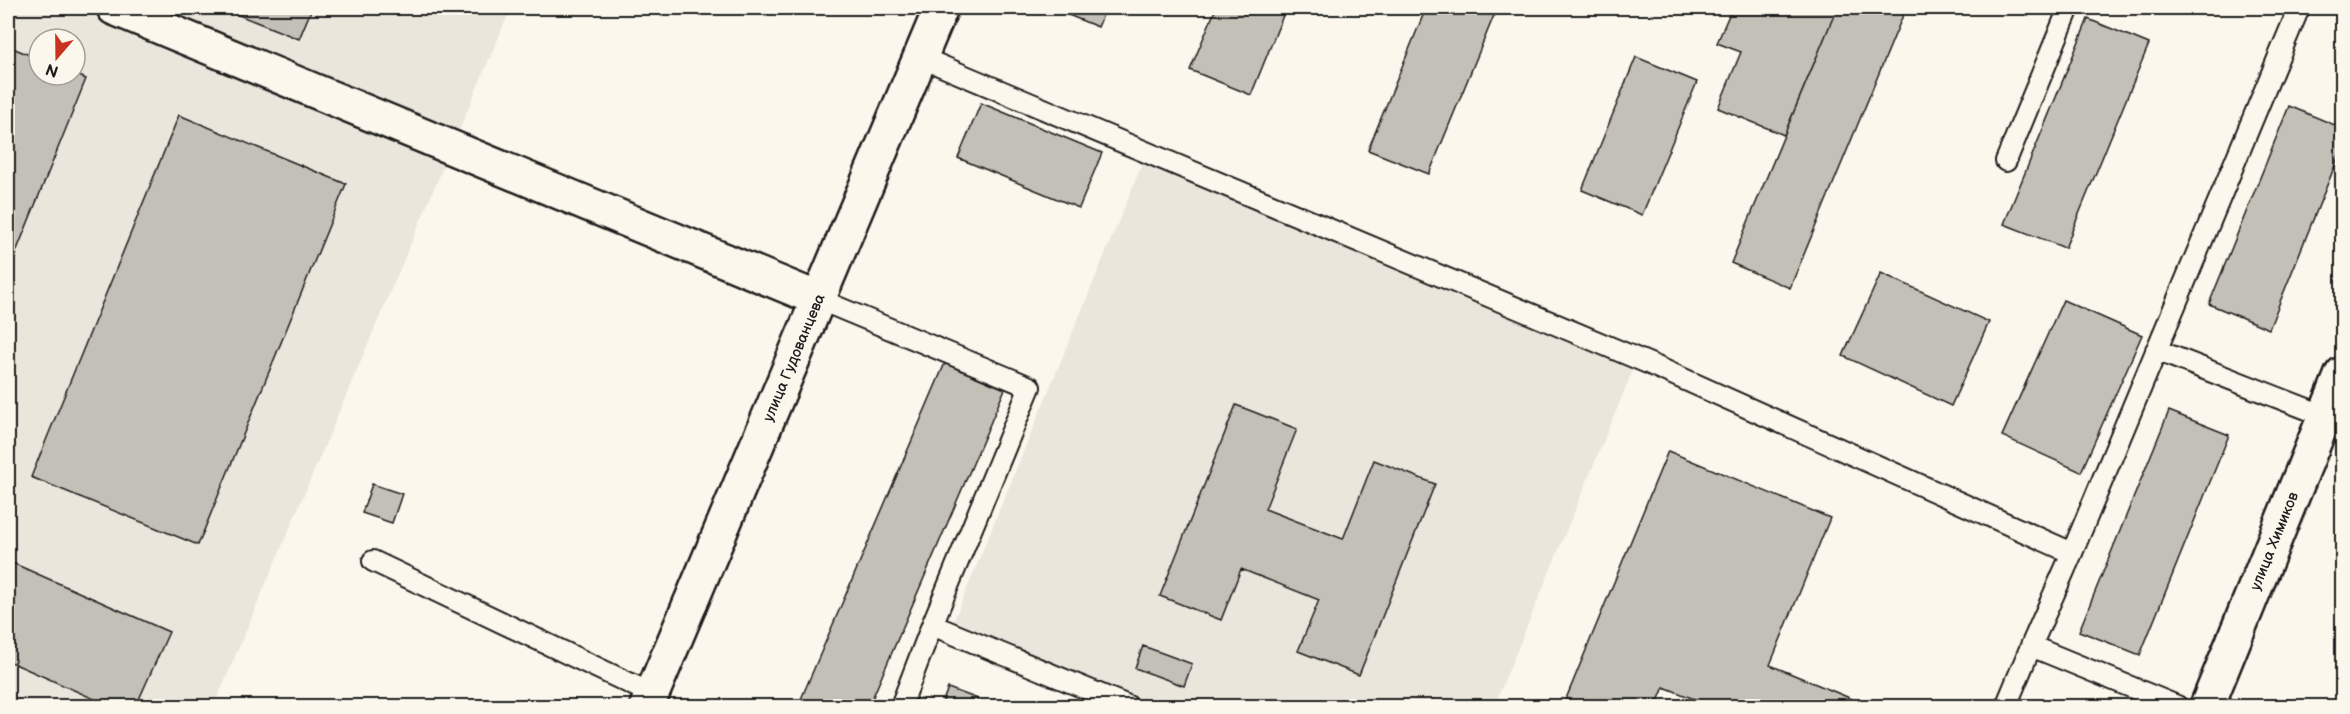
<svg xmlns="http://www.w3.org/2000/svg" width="2350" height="714" viewBox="0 0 2350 714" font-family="'Balsamiq Sans',sans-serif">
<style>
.built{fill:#eae6dc;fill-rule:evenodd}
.building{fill:#c3c0b8;stroke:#1c1c1c;stroke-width:1.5}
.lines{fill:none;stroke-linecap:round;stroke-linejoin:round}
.lane-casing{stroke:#1c1c1c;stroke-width:24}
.street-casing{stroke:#1c1c1c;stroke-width:38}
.secondary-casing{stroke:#1c1c1c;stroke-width:38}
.lane{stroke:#fbf7ec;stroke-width:20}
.street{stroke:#fbf7ec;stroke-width:33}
.secondary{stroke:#fbf7ec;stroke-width:33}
.labels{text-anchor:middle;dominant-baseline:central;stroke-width:5;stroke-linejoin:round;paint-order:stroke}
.street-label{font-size:15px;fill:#1c1c1c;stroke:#fbf7ec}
</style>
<rect width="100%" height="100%" fill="#fbf7ec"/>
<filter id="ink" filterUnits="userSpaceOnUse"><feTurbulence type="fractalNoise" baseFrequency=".0167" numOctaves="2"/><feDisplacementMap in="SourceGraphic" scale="12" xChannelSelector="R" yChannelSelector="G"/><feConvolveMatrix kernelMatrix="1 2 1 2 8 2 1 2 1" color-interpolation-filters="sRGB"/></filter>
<g filter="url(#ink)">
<path class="built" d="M8,8H511L214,706H8ZM39,39H75V75H39Z
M1143,162L1635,365L1494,706H1148L952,625Z"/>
<path class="building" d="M221,8H312L299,39Z
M1051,8H1106L1098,27Z
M1216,8H1286L1251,95L1190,70Z
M1426,8H1497L1429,174L1368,150Z
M1732,8H1837L1784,135L1718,108L1741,52L1717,43Z
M1837,8H1906L1790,288L1731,263Z
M2088,19L2149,44L2065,248L2004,224Z
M8,46L39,59V75L75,74L86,79L8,272Z
M1636,57L1697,82L1642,215L1582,190Z
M981,103L1102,153L1079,208L958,158Z
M2289,106L2342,128V148L2269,329L2209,304Z
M179,115L346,184L198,545L31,477Z
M1881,273L1989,322L1951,406L1843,356Z
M2063,300L2142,335L2081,472L2002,436Z
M945,363L1005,389L869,706H818L801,699Z
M1236,405L1297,429L1265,509L1343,539L1374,460L1435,484L1359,675L1298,651L1319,600L1241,569L1221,620L1160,596Z
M2169,411L2229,435L2140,655L2079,631Z
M1668,451L1830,518L1770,665L1852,699L1849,706H1712L1664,687L1656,706H1563Z
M372,484L402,494L392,523L362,513Z
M8,561L169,632L136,706H110L8,661Z
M1143,646L1192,664L1184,686L1135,668Z
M948,688L978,699L976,706H941Z"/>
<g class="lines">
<defs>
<path id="lane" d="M920,57L1650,364L2072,553L2031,646
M2006,161L2069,8
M818,299L1030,387L932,625L1128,706
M2156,350L2325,416
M2072,553L2299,8
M373,561L652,694
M901,706L932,625
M2006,706L2031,646L2177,706"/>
<path id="street" d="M114,8L818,299"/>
<g id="secondary">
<path id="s1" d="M647,706L941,8"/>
<path id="s2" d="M2207,706L2342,374"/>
</g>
</defs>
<use href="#lane" class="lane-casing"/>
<use href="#street" class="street-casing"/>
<use href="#secondary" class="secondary-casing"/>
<use href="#lane" class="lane"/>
<use href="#street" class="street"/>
<use href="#secondary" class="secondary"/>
</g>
</g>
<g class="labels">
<g class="street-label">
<text stroke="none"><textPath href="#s1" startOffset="378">улица Гудованцева</textPath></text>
<text stroke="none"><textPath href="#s2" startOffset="178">улица Химиков</textPath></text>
</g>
</g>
<rect width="2350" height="714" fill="none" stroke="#fbf7ec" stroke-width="30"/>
<rect x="15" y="15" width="2320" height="684" fill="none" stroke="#1c1c1c" stroke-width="2" filter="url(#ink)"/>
<g transform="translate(57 57) rotate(200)"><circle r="28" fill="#fbf7ec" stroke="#a29f99" stroke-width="1.5"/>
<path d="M0-4.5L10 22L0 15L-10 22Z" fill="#c8321e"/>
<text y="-9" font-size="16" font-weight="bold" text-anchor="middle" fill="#1c1c1c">N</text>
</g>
</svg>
